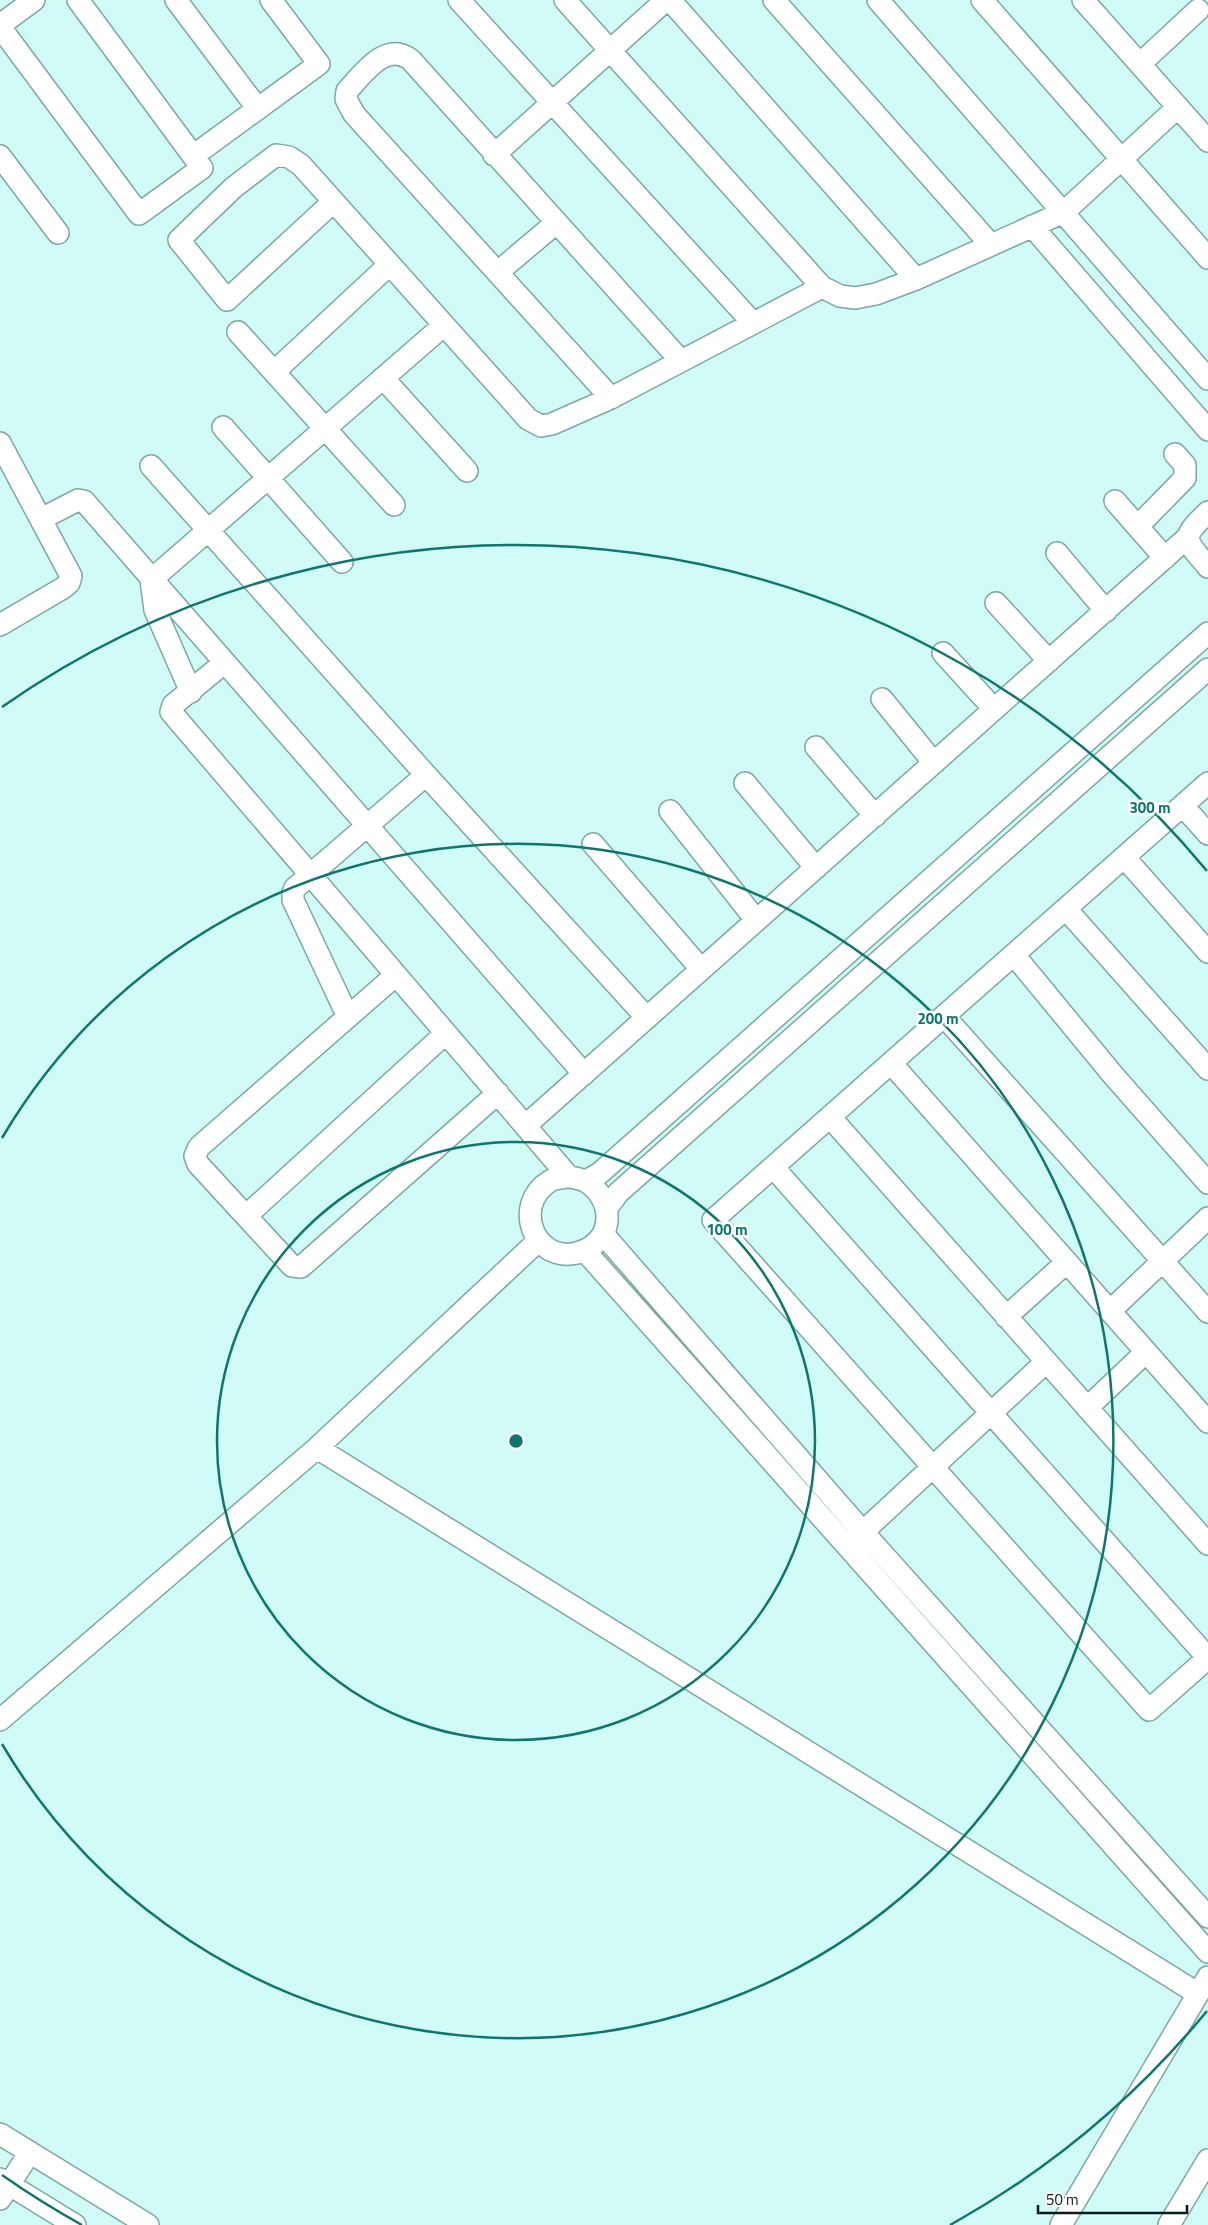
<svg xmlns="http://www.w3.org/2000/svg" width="1208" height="2225" viewBox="0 0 1208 2225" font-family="'Titillium Web',sans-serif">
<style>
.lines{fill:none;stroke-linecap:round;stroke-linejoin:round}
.minor-casing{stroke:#7da7a2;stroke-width:24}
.minor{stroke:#fff;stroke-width:21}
.ring{fill:none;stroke:#0f766e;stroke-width:2.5}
.centre{fill:#0f766e;stroke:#fefefe;stroke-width:2.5}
.ring-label{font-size:15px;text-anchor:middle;font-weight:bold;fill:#0f766e;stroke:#fefefe;stroke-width:5;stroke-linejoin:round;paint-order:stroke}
</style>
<rect width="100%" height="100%" fill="#d0fbf6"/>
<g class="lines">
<defs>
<path id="minor" d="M176,0L258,109
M459,0L753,323
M565,0L822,287L840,296L855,298L876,294L916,279L1064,212L1178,107
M670,0L916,279
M774,0L991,245
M878,0L1208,379
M982,0L1208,258
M1083,0L1208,141
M0,25L34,0
M0,27L139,214L202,168L78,0
M1140,64L1198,10
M494,155L666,0
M0,156L58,233
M193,156L319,64L271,0
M333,202L227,300L179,240L233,188L276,155L289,157L301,165L528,419L541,426L552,424L611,398L822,287
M1032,226L1208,430
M498,272L556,223
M238,332L394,505
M274,372L389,265
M383,378L467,471
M611,398L354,114L346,99L347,91C363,74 386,40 411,60L681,361
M223,427L342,562
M0,443L71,576L69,583L63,588L0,625
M151,466L426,775L647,1018
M1115,501L1165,558
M1208,512C1180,539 1184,538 1208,567
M41,519L78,500L84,501L584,1074
M1138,526L1185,478V465L1175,454
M1057,553L1106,611
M996,603L1049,661
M943,653L994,709
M224,663L173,705L171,712L569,1177C575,1178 582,1179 587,1182C605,1194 613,1217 602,1236C596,1245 588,1250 577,1253C533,1263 512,1204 550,1181C555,1178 563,1178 569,1177
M191,692L155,610L151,580L443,326
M882,699L934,763
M816,747L875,816
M745,783L816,868
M1183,806L1208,834
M670,811L756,920
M593,844L701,969
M1124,857L1208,952
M1066,909L1208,1069
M1014,955L1113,1075L1208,1183
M396,975L199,1147L195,1156L198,1164L292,1266L301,1267L498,1093
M944,1016L1208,1312
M348,1017L293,900V893L295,888L426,775
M891,1063L1208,1422
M830,1117L1208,1544
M525,1126L1188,537
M773,1167L1208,1658
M586,1181L600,1173L1208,633
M607,1208L618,1193L1208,669
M246,1216L446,1033
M603,1234L862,1531L1208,1917
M585,1251L1208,1952
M1110,1311L1208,1218
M1006,1317L1067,1262
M1087,1408L1146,1352
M317,1448L1197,1993
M853,1541L1046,1362
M1208,1658L1149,1710L713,1220L1208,783
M0,1720L317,1448L538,1241
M0,2134L148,2225
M0,2179L75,2225
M0,2199L30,2152
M1061,2225L1208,1977
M1169,2225L1208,2160"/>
</defs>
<use href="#minor" class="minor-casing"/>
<use href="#minor" class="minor"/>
</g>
<g class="ring">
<circle cx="516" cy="1441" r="299"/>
<path d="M2 1138A597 597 0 1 1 2 1744"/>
<path d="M1207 2011A896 896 0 0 1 950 2225M82 2225A896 896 0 0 1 2 2175M2 707A896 896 0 0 1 1207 871"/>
</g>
<circle cx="516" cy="1441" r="8" class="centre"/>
<g class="ring-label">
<text x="1150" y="813">300 m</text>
<text x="938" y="1024">200 m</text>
<text x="727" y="1235">100 m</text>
</g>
<path d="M1038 2205v8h149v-8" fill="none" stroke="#091a18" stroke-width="2.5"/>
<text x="1046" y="2205" font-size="15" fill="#091a18" stroke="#fefefe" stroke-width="4" paint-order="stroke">50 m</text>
</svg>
